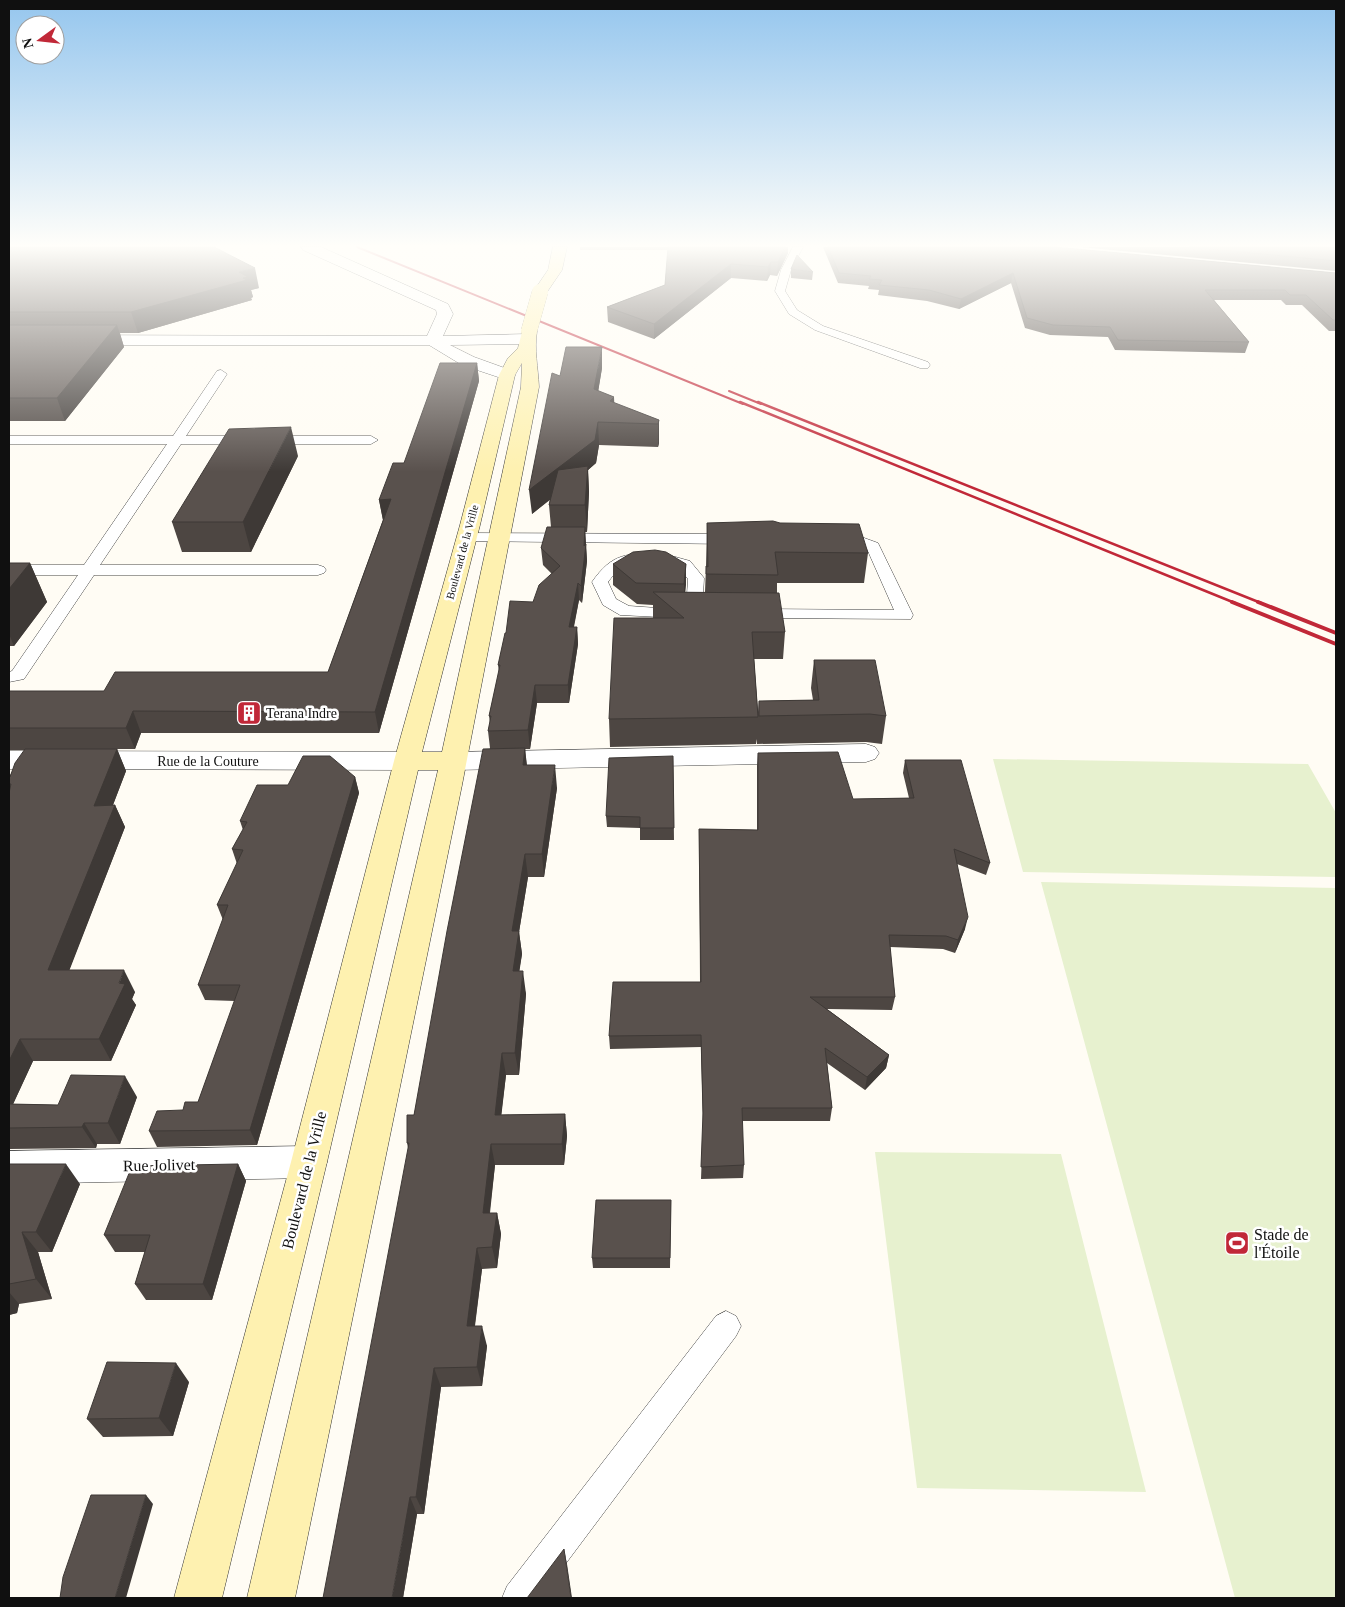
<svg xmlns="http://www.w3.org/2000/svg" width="1345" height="1607" viewBox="0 0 1345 1607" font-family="'Times New Roman',serif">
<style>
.pitch{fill:#e7f1cf}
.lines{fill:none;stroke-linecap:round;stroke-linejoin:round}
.lane-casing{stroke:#434343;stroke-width:1}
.street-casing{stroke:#434343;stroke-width:1}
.secondary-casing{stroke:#323232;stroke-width:1}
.lane{fill:#fff;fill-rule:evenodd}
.street{fill:#fff;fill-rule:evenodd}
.secondary{fill:#fef1b0;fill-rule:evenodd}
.rail-far2{stroke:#c12838;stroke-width:2}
.rail-far1{stroke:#c12838;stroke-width:2.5}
.rail{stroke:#c12838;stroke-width:4}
.secondary-bridge-casing{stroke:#323232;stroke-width:16;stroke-linecap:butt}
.secondary-bridge{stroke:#fef1b0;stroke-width:16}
.wall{fill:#4d4642}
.shaded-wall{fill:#3e3936}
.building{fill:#59514d;stroke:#3e3936}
.labels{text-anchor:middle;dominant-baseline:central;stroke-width:5;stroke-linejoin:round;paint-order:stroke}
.far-street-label{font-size:11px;fill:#101010;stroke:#fff}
.poi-label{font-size:14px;fill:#101010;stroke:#fff;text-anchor:start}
.street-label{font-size:14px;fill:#101010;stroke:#fff}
.near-street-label{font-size:16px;fill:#101010;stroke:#fff}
.near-poi-label{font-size:16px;fill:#101010;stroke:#fff;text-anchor:start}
</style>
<rect width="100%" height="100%" fill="#fffcf4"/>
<path class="pitch" d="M993,759L1308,764L1336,813V877L1023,872Z
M1041,882L1336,888V1598H1235Z
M875,1152L1061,1154L1146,1492L917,1488Z"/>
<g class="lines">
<defs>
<path id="lane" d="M793,247H803L791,270L785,291L797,310L823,326L928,362L930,365L928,368H920L815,330L789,314L775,291L781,270Z
M221,370L227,374L186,436H371L378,440L371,444H181L100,565H318L324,567L326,570L324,573L318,575H94L24,679L9,682V672L12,671L78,575H9V565H84L167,444H9V436H173L217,371Z
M466,533L734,534L739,536L742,539L739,542L734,544L461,541L458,538L461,535Z
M838,535H856L878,543L913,615L911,619L750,618L748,614L750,610L756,609L894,610L867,549L854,545L833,543L830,540L833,537Z
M661,553L690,561L704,578L702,613L700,617L694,618L687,615L680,618L620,615L603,605L592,582C613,552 627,554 661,553ZM661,563L678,567L688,579L686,610L629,606L616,599L608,582C623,561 637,563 661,563Z
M726,1311L736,1316L741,1326L736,1336L540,1598H502L507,1586L716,1316Z"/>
<path id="street" d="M301,247H321L448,304L453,314L443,336L527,334L533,336L535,339L533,342L527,344L450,345L474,357L513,371L515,375L513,379L507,380L462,365L429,345H9V335L427,336L437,314L436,310L303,250Z
M866,744L875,747L879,753L875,759L866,762L453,770L444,767L440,761L444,755L453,752Z
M9,751L407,752L416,755L420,761L416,767L407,770L9,769Z
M309,1146L322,1150L327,1162L322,1174L309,1178L9,1184V1151Z"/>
<path id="secondary" d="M553,247H567L562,270L545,295H535L533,292L548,270Z
M529,326L535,328L537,331C534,350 538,367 539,387L462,785L295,1598H247L438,770H418L327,1162L222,1598H174L291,1162L394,761L460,525L499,375L508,358L518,348L523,328ZM522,363L521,387L442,752H422L480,525L515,375Z"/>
</defs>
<use href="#lane" class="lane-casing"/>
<use href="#street" class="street-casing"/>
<use href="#secondary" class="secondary-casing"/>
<use href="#lane" class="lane"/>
<use href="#street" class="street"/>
<use href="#secondary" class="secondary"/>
<path class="rail-far2" d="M357,247L743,404
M729,391L761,404"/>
<path class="rail-far1" d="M740,402L1235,603
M758,402L1261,603"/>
<path class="rail" d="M1232,602L1336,644
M1258,602L1336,633"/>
<defs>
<path id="secondary-bridge" d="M529,331L540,292"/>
</defs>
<use href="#secondary-bridge" class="secondary-bridge-casing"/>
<use href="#secondary-bridge" class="secondary-bridge"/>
</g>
<path class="wall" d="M9,247L259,288L251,290L253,297L251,298L252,300L138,333H120L124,347L65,421H9Z
M580,247H788V253L777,276L770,275L767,281L731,278L654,339L608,322L607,307L665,285L668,250H580Z
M823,247H1054L1336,273V331H1329L1302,305H1286L1281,300H1214L1249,342L1245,353L1115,350L1108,337L1050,335L1025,328L1011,283L959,309L927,301L878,295L879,290L868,289L869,286L838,283Z
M1080,247H1336V272V271Z
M791,269L813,272L812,280L791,278Z
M477,363L479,381L379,733H141L135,749H117L126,771L113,805H115L125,827L69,970L135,992L132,999L136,1005L111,1061H33L13,1104L58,1105L137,1097L120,1144H97L96,1148L9,1149V777L25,750H9V691H104L328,672L383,520L379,500L404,463Z
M602,368L598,391L614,397V403L659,420V443L658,447L599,445L596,463L588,470L589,492L587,532H585L587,561L582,603L579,600L574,627H577L578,644L569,703H537L530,749H525L527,765L557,788L544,877H528L519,932L522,954L519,971L526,994L519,1075H506L501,1115L565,1114L567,1136L564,1165H495L490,1213H497L501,1234L497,1268L482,1269L475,1326L487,1346L482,1386L441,1387L424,1514H417L403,1598L408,1148L407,1143L414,1115L490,748L488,731L490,723L489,716L499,672L498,665L506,633L533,602L552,574L543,565L541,548L551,527L549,505L550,499L532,514L560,376Z
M298,456L251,552H182L172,522Z
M707,523L868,553L864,583H777V593L785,632L783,659H754L758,712L759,701L813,700L811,688L814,660L886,716L882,744L866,742L757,744V739L756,744L610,747L609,719L653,618V605L637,604L613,585V564H686L685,592H705L706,566Z
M9,563H30L47,602L14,646H9Z
M758,753L853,799L909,798L903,773L905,760L990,863L986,875L957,864L965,929L955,953L943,949L890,947L895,997L892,1010L827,1009L889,1055L886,1068L865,1090L827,1063L832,1108L830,1121H742L744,1165L743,1178L701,1179L703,1124L701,1047L610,1049L609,1036L700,982L699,829L757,830V766Z
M673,756L674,840H640V828L607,827L606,816Z
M355,777L359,793L257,1145L157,1147L149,1131L183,1110L198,1102L235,1001L205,1000L198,985L223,920L217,905L237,864L232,849L243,830L240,821L288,785Z
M9,1164L80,1184L52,1252H38L52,1299L19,1304L17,1313L9,1315Z
M238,1164L246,1181L212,1300H146L135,1284L145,1252H115L104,1235Z
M671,1200L670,1268H593L592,1258Z
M189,1382L173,1436L103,1437L87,1419Z"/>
<path class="shaded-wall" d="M785,247H788V253L777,276L778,262Z
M771,262L770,275L767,281L768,267Z
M731,264V278L654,339V324Z
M255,268L259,288L251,290L253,297L251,298L252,300L138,333L131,312L239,272Z
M1013,273L1011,283L959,309L961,299Z
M117,325L124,347L65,421L57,398Z
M602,347V368L595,411L594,389Z
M477,363L479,381L379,733L375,712Z
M614,397L615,419L610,401Z
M659,420V443L658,447V424Z
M598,422L599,445L596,463L588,470L589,492L587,532L585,505L588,470L532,514L529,490Z
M291,427L298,456L251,552L243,522Z
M391,499L383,520L379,500Z
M585,527L587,561L582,603L581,586Z
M30,563L47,602L14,646L9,634V589Z
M686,564V585L684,605V584Z
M578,583L579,600L570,644L569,627Z
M577,627L578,644L569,703L568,685Z
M535,685L537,703L530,749L528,730Z
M133,711L141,733L135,749L126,728Z
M525,748L527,770L523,765Z
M117,749L126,771L104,828L94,806Z
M555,765L557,788L544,877L542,854Z
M355,777L359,793L257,1145L250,1130Z
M115,805L125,827L61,992L48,970Z
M525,854L528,877L519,932L522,954L516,994L513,971L512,931Z
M968,917L965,929L955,953L958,940Z
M124,970L135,992L132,999L136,1005L111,1061L99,1039Z
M523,971L526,994L519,1075L515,1053Z
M20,1039L33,1061L9,1113V1061Z
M502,1053L506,1075L499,1136L495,1115Z
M889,1055L886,1068L865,1090L867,1077Z
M125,1076L137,1097L120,1144L108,1123Z
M565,1114L567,1136L564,1165L562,1144Z
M84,1123L97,1144L96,1148L82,1127Z
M491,1144L495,1165L487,1234L483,1213Z
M66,1164L80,1184L52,1252L36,1232Z
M238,1164L246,1181L212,1300L203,1284Z
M497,1213L501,1234L497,1268L492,1247Z
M22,1232L38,1252L52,1299L36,1279Z
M477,1248L482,1269L472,1346L467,1326Z
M9,1292L19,1304L17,1313L9,1315Z
M482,1326L487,1346L482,1386L477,1367Z
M176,1363L189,1382L173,1436L159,1418Z
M434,1368L441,1387L424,1514L416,1497Z
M146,1495L153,1504L126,1598H115Z
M410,1497L417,1514L403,1598H392Z
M564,1549L567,1564L572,1598H571Z"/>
<path class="building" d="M9,247H214L255,268L239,272L248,277L243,278L247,280L131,312H9Z
M668,247H785L778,262H771L768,267L731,264L654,324L607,307L665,285Z
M828,247H1054L1336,273V320H1333L1306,295H1290L1285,290H1205L1249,342L1118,340L1110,327L1053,325L1027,318L1013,273L961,299L929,290L879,285L882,280L869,279L871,276L839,273Z
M1189,247H1336V261Z
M797,255L813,272L791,269Z
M9,325H117L57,398H9Z
M566,347H602L594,389L614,397L610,401L659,420L658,424L598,422L595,440L529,490L552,373L560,376Z
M440,363H477L375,712L133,711L126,728H9V691H104L115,672H328L391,499L379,500L393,463H404Z
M291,427L243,522H172L229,429Z
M588,466L585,505H549L558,470Z
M773,521L780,523L859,524L868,553L775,552L778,575L706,574V566L708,567L707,523Z
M547,527H585L584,546L586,544L581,586L578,583L569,627H577L568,685H535L528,730L488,731L491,716H489L500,665H498L505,633H506L510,601L533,602L539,585L560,566L541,548Z
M655,550L666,552L686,564L684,584L636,583L613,564L633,552Z
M9,563H30L9,589Z
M653,592L779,593L785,632H752L758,717L609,719L614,618H684Z
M814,660H875L886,716L870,714L759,716V701L819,700Z
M525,748L523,765H555L542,854H525L512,931H519L513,971H523L515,1053H502L495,1115L565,1114L562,1144H491L483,1213H497L492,1247L477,1248L467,1326H482L477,1367L434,1368L416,1497H410L392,1598H323L409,1143H407V1115H414L447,931L483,749Z
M25,749H117L94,806L115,805L48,970H124L119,983L125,984L99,1039H20L9,1061V793L11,784H9V777H10L15,763Z
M838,752L853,799L914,798L905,760H961L990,863L954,849L968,917L958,940L946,936L889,935L895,997H810L889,1055L867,1077L825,1048L832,1108H742L744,1165L701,1167L703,1113L701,1035L609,1036L613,982H701L699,829L758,830V753Z
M303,756H330L355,777L250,1130L149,1131L157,1111L183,1110L185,1102H198L240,985H198L228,905H217L243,850L232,849L247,822L240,821L257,785H288Z
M673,756L674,828H640V817L606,816L609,758Z
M71,1075L125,1076L108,1123H84L82,1127L9,1128V1104L58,1105Z
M9,1164H66L36,1232H22L36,1279L9,1284Z
M238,1164L203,1284H135L150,1235H104L132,1166Z
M596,1200H671L670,1258H592Z
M107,1362L176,1363L159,1418L87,1419Z
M91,1495H146L115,1598H60L63,1577Z
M564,1549L571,1598H527Z"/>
<linearGradient id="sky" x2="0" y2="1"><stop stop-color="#95c6ee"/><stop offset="0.52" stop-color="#fffefa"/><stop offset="1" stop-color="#fffefa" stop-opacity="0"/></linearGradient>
<rect width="1345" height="472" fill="url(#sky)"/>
<defs>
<symbol id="building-square" viewBox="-11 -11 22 22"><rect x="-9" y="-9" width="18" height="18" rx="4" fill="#c12838" stroke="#fff"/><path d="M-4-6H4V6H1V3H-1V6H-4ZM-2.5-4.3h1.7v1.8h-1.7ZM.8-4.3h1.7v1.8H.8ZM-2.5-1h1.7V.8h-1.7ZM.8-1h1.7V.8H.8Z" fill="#fff"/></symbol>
<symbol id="stadium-square" viewBox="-11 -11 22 22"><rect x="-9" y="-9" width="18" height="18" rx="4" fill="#c12838" stroke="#fff"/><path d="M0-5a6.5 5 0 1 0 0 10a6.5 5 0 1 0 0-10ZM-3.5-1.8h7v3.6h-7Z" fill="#fff"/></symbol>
</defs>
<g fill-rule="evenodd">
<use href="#building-square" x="235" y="699" width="28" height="28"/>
<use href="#stadium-square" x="1223" y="1229" width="28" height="28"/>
</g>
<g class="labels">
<g class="far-street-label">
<text transform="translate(462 552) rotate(-75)">Boulevard de la Vrille</text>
</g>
<g class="poi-label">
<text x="266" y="713">Terana Indre</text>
</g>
<g class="street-label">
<text x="208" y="761">Rue de la Couture</text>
</g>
<g class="near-street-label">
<text transform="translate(159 1165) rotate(-1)">Rue Jolivet</text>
<text transform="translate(304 1180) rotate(-76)">Boulevard de la Vrille</text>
</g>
<g class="near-poi-label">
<text x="1254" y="1234">Stade de<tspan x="1254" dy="18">l'Étoile</tspan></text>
</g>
</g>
<rect width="1345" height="1607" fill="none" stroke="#101010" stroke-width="20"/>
<g transform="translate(40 40) rotate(255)"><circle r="24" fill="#ffffff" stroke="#9f9f9f"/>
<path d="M0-4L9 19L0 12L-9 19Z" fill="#c12838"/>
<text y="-8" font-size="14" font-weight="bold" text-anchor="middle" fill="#101010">N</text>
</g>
</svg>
